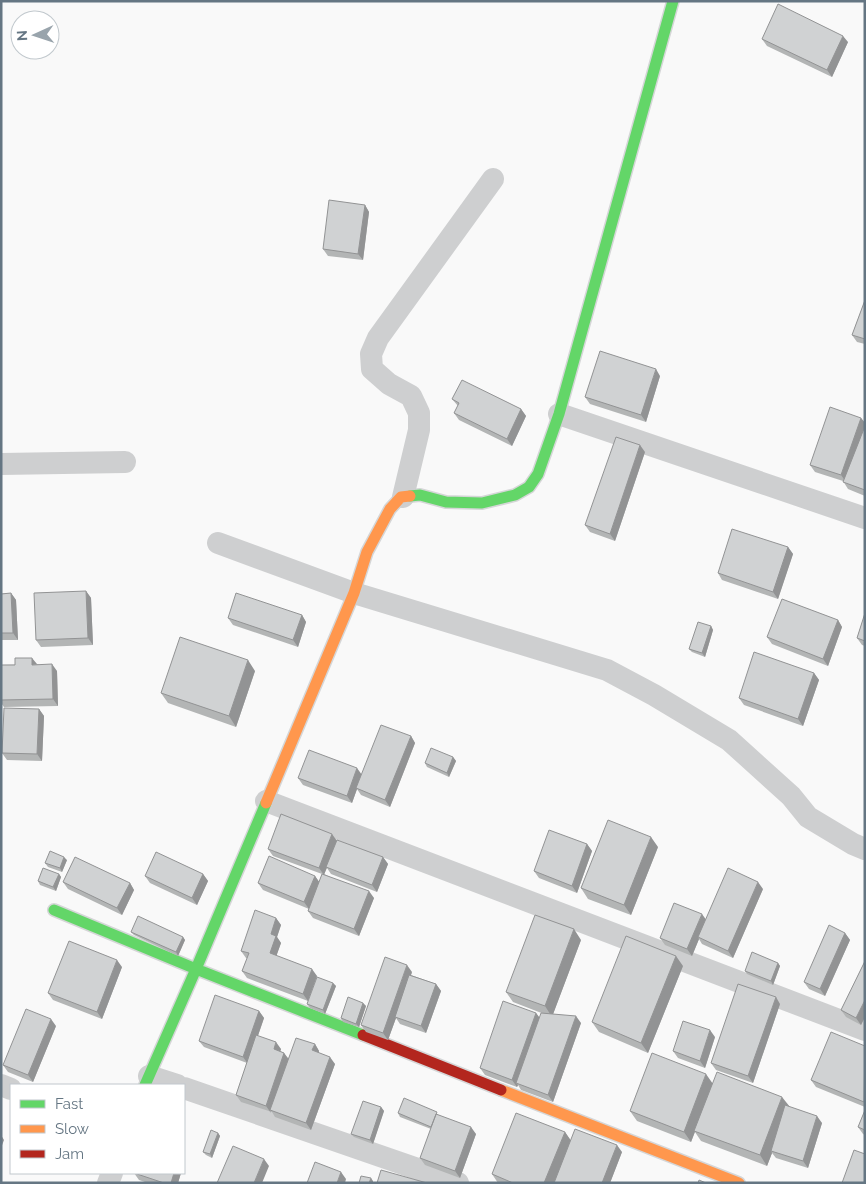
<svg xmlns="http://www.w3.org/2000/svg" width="866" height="1184" viewBox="0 0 866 1184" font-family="Raleway,sans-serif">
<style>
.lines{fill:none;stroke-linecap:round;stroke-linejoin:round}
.fast-casing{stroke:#d5d6d7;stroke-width:14}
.slow-casing{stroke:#d5d6d7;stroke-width:14}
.jam-casing{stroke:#d5d6d7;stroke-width:14}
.street{stroke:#cecfd0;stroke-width:22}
.fast{stroke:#63d668;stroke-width:11}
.slow{stroke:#ff974d;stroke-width:11}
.jam{stroke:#b3261e;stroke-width:11}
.wall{fill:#b3b5b5}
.shaded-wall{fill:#929394}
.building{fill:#d0d2d3;stroke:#929394}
</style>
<rect width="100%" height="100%" fill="#f9f9f9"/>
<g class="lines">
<defs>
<path id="fast" d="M410,496L420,495L446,502L482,503L515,495L529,487L538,474L559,414L673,1
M54,910L196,969L363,1035
M145,1085L196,969L266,803"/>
<path id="slow" d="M266,803L354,593L367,552L390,509L401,497L410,496
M501,1090L739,1183"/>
<path id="jam" d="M363,1035L501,1090"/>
</defs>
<use href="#fast" class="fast-casing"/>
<use href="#slow" class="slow-casing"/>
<use href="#jam" class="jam-casing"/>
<path class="street" d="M559,414L865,518
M1,464L125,462
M403,497L419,430V413L411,396L389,384L372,369L371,354L378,338L493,179
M218,543L354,593L607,670L654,695L729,740L791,796L808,817L853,844L865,849
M266,801L865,1030
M149,1076L177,1085
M1,1085L11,1089
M184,1088L458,1183
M108,1183L112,1173"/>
<use href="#fast" class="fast"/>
<use href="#slow" class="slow"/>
<use href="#jam" class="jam"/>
</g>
<path class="wall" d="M762,39L848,42L832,77L767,46Z
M365,205L369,212L363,260L328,256L323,249Z
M865,300V344L857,342L852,335Z
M660,376L646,422L590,404L585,397Z
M452,399L521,409L526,416L512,446L459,420L454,413L458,406Z
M861,418L865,423V496L848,489L843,481L815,472L810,465Z
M645,452L615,541L590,532L585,525Z
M788,547L793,554L778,599L722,580L718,573Z
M86,591L91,598L93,645L41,647L36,640Z
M11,593L16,600L18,640H1V594Z
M865,613V646L862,645L857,638Z
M302,615L306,622L298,647L233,625L228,618Z
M838,620L842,627L828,666L772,644L767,637Z
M711,626L713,630L705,657L692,652L689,649Z
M37,664L57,671L58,706L4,707L1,703V665Z
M255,671L236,727L168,703L161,693Z
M814,673L819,680L803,726L744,705L739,698Z
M39,709L44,716L42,761L7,760L2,753Z
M411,736L415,743L390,807L361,795L357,789L352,803L303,785L298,778L362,774Z
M453,757L456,761L449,777L427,767L425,763Z
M336,840L383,857L388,864L377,892L331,874L327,868L324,874L374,898L359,936L313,918L308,911L313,899L309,909L263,890L258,883L315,876L319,882L322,874L273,856L268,849Z
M587,844L592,851L577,893L539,878L534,871Z
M658,847L631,915L588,899L581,888Z
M67,860L62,872L48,867L45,863Z
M59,874L61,877L56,891L40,885L38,881Z
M203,874L208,881L197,905L150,883L145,876Z
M63,882L130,883L134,890L122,915L68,889Z
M763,889L733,958L702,944L699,939L692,956L665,945L660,938L706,919Z
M276,918L281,925L277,937L281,943L276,956L317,976L308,1001L247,978L242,971L247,958H246L241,951Z
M131,932L183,937L185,940L178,956L134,935Z
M845,933L850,940L825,996L809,989L804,982Z
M581,940L553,1014L581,1023L553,1102L521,1090L518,1085L517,1087L485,1075L480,1068L536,1013L540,1018L544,1014L513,1002L506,992Z
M865,961V1017L861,1025L846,1017L841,1010Z
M778,963L780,966L773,985L747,974L745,971Z
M683,966L648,1053L599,1032L592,1022Z
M122,967L102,1019L53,1000L48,993Z
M412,972L411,975L436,984L441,991L426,1033L400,1024L396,1018L388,1040L366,1032L361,1025Z
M333,983L336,986L325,1014L310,1008L307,1004Z
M363,1003L366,1006L359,1027L343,1022L341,1018Z
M780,1004L753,1083L716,1070L711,1063Z
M259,1011L264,1018L258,1036L281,1049L280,1051L284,1053L288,1058L315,1044L319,1051V1053L335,1064L311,1130L275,1117L272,1112L241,1102L236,1095L247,1063L204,1047L199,1041Z
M56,1026L33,1082L8,1072L3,1065Z
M715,1037L705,1068L678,1058L673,1051Z
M865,1046V1107L816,1087L811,1080Z
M712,1083L789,1107L822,1123L808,1168L776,1158L772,1153L767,1166L701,1141L695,1132L691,1142L637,1121L630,1111Z
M381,1107L384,1111L373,1144L354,1137L351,1134Z
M865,1110V1135L863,1134L858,1127Z
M398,1113L438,1115L476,1134L460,1178L425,1165L420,1158L431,1129L400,1117Z
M565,1132L570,1140L622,1152L610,1183H498L492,1174Z
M218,1133L220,1136L212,1158L206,1155L203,1152Z
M134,1173H181L178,1183H148L139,1180Z"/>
<path class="shaded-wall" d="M843,36L848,42L832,77L827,70Z
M365,205L369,212L363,260L358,254Z
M656,369L660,376L646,422L641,415Z
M521,409L526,416L512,446L507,439Z
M861,418L865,423V428L846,482L841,475Z
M640,445L645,452L615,541L610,534Z
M788,547L793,554L778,599L773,592Z
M86,591L91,598L93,645L88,638Z
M11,593L16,600L18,640L13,633Z
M302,615L306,622L298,647L293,640Z
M838,620L842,627L828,666L823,659Z
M711,626L713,630L705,657L702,653Z
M32,658L37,664L32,665Z
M248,660L255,671L236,727L229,716Z
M52,664L57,671L58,706L53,699Z
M814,673L819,680L803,726L798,719Z
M39,709L44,716L42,761L37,754Z
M411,736L415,743L390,807L385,800Z
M453,757L456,761L449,777L447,773Z
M357,768L362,775L352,803L347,796Z
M332,834L337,841L324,875L319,868Z
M651,837L658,847L631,915L624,905Z
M587,844L592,851L577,893L572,886Z
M64,857L67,860L62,872L60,868Z
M383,857L388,864L377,892L372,885Z
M59,874L61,877L56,891L53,887Z
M203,874L208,881L197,905L192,898Z
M315,876L320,883L309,909L304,902Z
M758,882L763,889L733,958L728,951Z
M130,883L134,890L122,915L117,908Z
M369,891L374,898L359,936L354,929Z
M702,914L707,921L698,937L699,939L692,956L687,949Z
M276,918L281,925L277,937L281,943L275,960L270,953L271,934Z
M574,929L581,940L552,1017L545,1006Z
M845,933L850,940L825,996L820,989Z
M183,937L185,940L178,956L176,952Z
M676,956L683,966L648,1053L641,1043Z
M117,960L122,967L102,1019L97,1012Z
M778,963L780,966L773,985L771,981Z
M407,965L412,972L396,1017H395L396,1018L388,1040L383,1033Z
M312,969L317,976L308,1001L303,994Z
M333,983L336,986L325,1014L323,1010Z
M436,984L441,991L426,1033L421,1026Z
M776,997L780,1004L753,1083L748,1076Z
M865,1000V1017L861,1025L856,1018Z
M363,1003L366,1006L359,1027L356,1024Z
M259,1011L264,1018L248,1064L243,1057Z
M536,1013L541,1020L516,1083L518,1085L517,1087L512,1080Z
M576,1016L581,1023L553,1102L548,1095Z
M51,1019L56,1026L33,1082L28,1075Z
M710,1030L715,1037L705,1068L700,1061Z
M276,1042L281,1049L279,1056L274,1049Z
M315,1044L319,1051L317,1057L312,1050Z
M284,1053L289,1060L270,1110L271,1113L266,1106Z
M330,1057L335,1064L311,1130L306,1123Z
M706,1074L713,1084L691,1142L684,1132Z
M782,1097L790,1107L771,1151L772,1153L767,1166L760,1155Z
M381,1107L384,1111L373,1144L370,1140Z
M817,1116L822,1123L808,1168L803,1161Z
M471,1127L476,1134L460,1178L455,1171Z
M565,1132L572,1142L556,1183H544Z
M218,1133L220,1136L212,1158L210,1154Z
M1,1135L4,1140L1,1148Z
M617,1145L622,1152L610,1183H602Z
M264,1159L269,1166L262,1183H254Z
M341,1172L346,1179L345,1183H337Z
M174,1173H181L178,1183H171Z
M371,1178L373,1181V1183H369Z"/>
<path class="building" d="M778,4L843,36L827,70L762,39Z
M329,200L365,205L358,254L323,249Z
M865,300V339L852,335Z
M600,351L656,369L641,415L585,397Z
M462,380L521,409L507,439L454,413L459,403L452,399Z
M830,407L861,418L841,475L810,465Z
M865,426V490L843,482Z
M616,437L640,445L610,534L585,525Z
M732,529L788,547L773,592L718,573Z
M86,591L88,638L36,640L34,593Z
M11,593L13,633H1V594Z
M236,593L302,615L293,640L228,618Z
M782,599L838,620L823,659L767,637Z
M865,613V641L857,638Z
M698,622L711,626L702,653L689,649Z
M180,637L248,660L229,716L161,693Z
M754,652L814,673L798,719L739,698Z
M15,658H32V665L52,664L53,699L1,700V665H15Z
M4,708L39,709L37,754L2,753Z
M381,725L411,736L385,800L356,788Z
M431,748L453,757L447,773L425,763Z
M309,750L357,768L347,796L298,778Z
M281,814L332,834L319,868L268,849Z
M608,820L651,837L624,905L581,888Z
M549,830L587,844L572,886L534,871Z
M337,840L383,857L372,885L326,867Z
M50,851L64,857L60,868L45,863Z
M156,852L203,874L192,898L145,876Z
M269,856L315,876L304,902L258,883Z
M75,857L130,883L117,908L63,882Z
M43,868L59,874L53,887L38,881Z
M728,868L758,882L728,951L698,937Z
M322,874L369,891L354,929L308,911Z
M674,903L702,914L687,949L660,938Z
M255,910L276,918L271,934L276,936L270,953L312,969L303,994L242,971L249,953L241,951Z
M535,915L574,929L545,1006L506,992Z
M138,916L183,937L176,952L131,932Z
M829,925L845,933L820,989L804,982Z
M626,936L676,956L641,1043L592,1022Z
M69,941L117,960L97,1012L48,993Z
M752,952L778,963L771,981L745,971Z
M385,957L407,965L383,1033L361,1025Z
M865,961V1000L856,1018L841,1010Z
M409,975L436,984L421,1026L395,1017Z
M317,977L333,983L323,1010L307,1004Z
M738,984L776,997L748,1076L711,1063Z
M215,995L259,1011L243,1057L199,1041Z
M348,997L363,1003L356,1024L341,1018Z
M503,1001L536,1013L512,1080L480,1068Z
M26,1009L51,1019L28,1075L3,1065Z
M541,1013L576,1016L548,1095L516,1083Z
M683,1021L710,1030L700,1061L673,1051Z
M831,1032L865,1046L864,1102L811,1080Z
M256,1035L276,1042L274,1049L284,1053L266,1106L236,1095Z
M296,1038L315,1044L312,1050L330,1057L306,1123L270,1110Z
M652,1053L706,1074L684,1132L630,1111Z
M717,1072L782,1097L760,1155L694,1131Z
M404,1098L437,1112L431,1127L398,1113Z
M363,1101L381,1107L370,1140L351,1134Z
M785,1105L817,1116L803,1161L771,1151Z
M865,1110V1130L858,1127Z
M516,1113L565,1132L544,1183H513L492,1174Z
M436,1114L471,1127L455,1171L420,1158Z
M575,1129L617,1145L602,1183H554Z
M211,1130L218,1133L210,1154L203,1152Z
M233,1146L264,1159L254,1183H217Z
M854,1150L865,1154V1183H842Z
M315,1162L341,1172L337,1183H307Z
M381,1170L427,1183H377Z
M134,1173H174L171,1183H164Z
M361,1176L371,1178L369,1183H359Z
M699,1180L706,1183H698Z"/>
<rect width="866" height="1184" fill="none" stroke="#657683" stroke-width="5"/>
<rect x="10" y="1084" width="175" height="90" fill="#ffffff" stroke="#c1c8cd"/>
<rect x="20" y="1100" width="25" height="8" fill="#63d668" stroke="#c1c8cd"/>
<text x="55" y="1109" font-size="15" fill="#657683">Fast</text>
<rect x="20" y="1125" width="25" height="8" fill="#ff974d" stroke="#c1c8cd"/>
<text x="55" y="1134" font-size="15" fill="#657683">Slow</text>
<rect x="20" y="1150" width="25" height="8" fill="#b3261e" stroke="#c1c8cd"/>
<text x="55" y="1159" font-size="15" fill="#657683">Jam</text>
<g transform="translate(35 35) rotate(267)"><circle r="24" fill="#ffffff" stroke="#c1c8cd"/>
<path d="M0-4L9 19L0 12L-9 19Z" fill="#99a4ac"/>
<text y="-8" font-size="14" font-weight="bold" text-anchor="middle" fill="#657683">N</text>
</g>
</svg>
